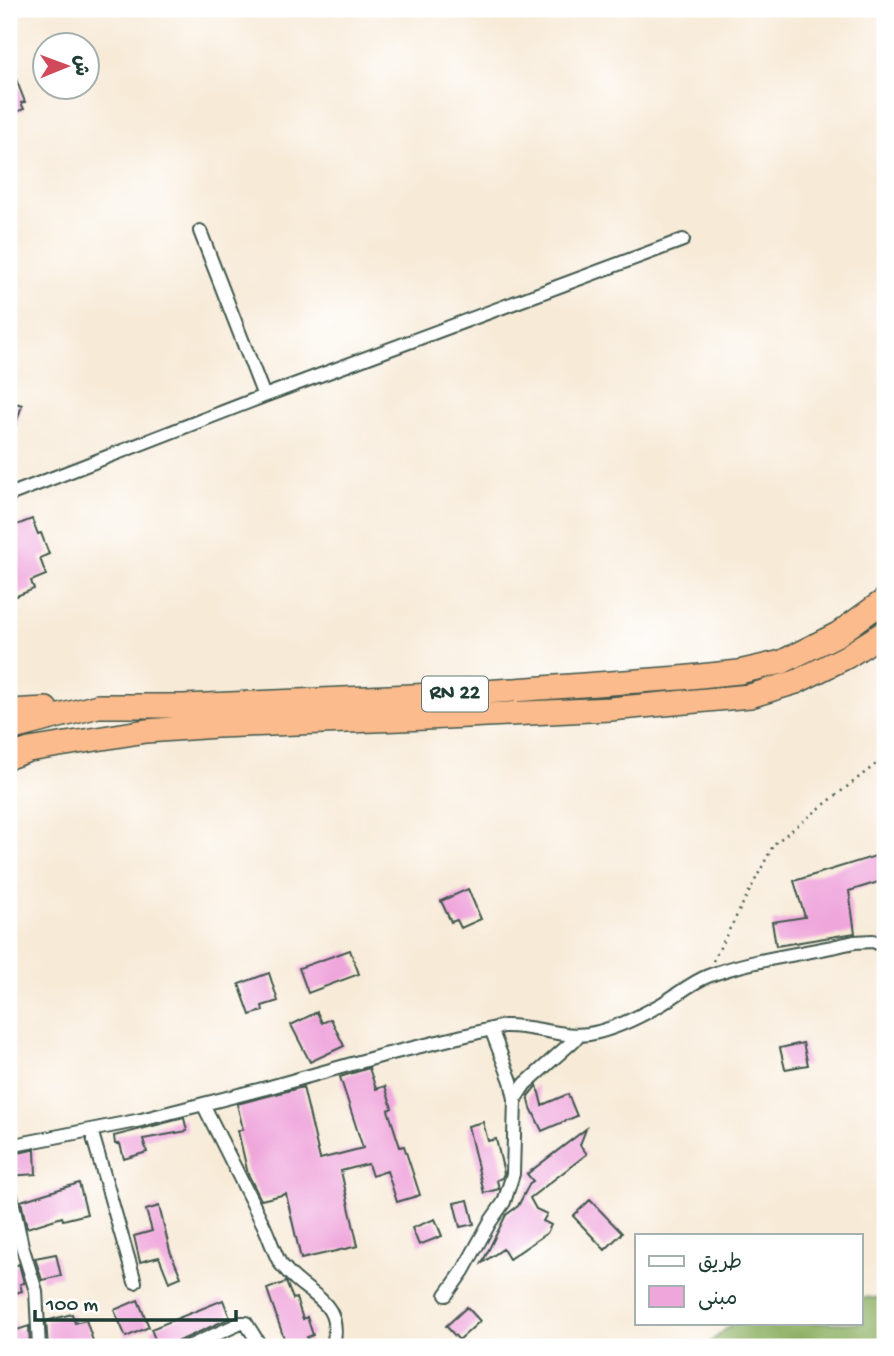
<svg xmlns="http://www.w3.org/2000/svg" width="894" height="1356" viewBox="0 0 894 1356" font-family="'Gochi Hand','Playpen Sans Arabic',sans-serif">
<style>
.forest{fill:#8eb064;stroke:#56764c;stroke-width:2}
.building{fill:#efa6db}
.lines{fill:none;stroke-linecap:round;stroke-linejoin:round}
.street-casing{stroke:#3f574c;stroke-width:16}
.highway-casing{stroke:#3f574c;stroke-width:26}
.path{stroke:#3f574c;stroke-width:2.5;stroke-dasharray:2 5;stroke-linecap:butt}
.street{stroke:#fff;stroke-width:12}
.highway{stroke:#fbbb8c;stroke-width:23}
.labels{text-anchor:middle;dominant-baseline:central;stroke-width:5;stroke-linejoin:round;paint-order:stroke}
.shield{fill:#fff;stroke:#627771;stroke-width:2}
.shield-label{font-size:21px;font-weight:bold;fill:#1f3d34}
</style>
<rect width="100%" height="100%" fill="#fff"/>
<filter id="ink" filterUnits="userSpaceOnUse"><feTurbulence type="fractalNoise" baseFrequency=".0143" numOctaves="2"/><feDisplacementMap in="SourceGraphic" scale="14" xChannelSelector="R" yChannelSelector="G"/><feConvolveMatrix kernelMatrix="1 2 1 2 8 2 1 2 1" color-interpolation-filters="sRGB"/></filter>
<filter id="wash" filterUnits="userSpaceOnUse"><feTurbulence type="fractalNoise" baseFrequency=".00686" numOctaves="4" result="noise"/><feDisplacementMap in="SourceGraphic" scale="28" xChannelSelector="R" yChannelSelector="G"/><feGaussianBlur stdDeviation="1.57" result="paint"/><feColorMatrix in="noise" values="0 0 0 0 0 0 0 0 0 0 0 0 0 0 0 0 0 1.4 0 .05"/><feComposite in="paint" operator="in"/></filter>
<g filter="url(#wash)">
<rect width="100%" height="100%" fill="#f7ead7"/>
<path class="forest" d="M861,1297L885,1299V1347H705L733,1323H861Z"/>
<g id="blocks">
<path class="building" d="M9,61L25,102L21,103L24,109L9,115Z
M9,401L22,405L11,440L9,439Z
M32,519L38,534L41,533L49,554L40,558L46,575L31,581L34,589L9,599V528Z
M885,853V880L849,891L855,933L776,946L772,922L805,917L794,881Z
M468,889L481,919L461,928L457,920L451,922L441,901Z
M350,950L359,974L308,993L299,968Z
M269,973L278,1001L262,1006L263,1011L250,1015L239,984Z
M317,1012L322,1023L331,1019L344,1046L310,1062L291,1025Z
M803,1043L808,1065L785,1069L780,1048Z
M369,1068L376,1089L385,1086L392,1108L388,1110L400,1147L404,1146L420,1195L397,1202L387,1171L372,1176L368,1164L341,1171L358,1246L301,1259L286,1194L261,1200L248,1174L238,1131L243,1129L237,1104L303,1087L320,1159L363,1148L340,1077Z
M537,1085L542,1105L568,1094L577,1116L542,1131L531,1108L528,1096Z
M184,1118L187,1131L143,1139L147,1152L124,1159L120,1144H115L114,1136Z
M483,1122L488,1141L496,1139L504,1173L502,1178L497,1180L499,1189L484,1193L468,1126Z
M586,1129L580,1145L587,1154L530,1198L536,1209L547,1214L543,1221L551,1225L547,1233L509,1259L503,1249L482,1263L506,1215L518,1206L530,1183L533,1181L527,1174Z
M32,1150H35L36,1174L9,1176V1155Z
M79,1183L87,1214L63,1220L62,1217L27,1228L21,1201Z
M468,1200L474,1224L460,1227L454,1203Z
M590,1200L622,1233L605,1250L573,1216Z
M159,1206L170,1251L181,1277L169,1282L159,1257L140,1262L134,1236L152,1231L146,1210Z
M435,1219L442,1236L419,1245L412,1228Z
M56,1254L61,1276L42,1280L35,1258Z
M11,1255L14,1266L19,1264L24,1283L20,1284L22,1291L9,1295V1256Z
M286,1282L293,1299L296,1298L303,1319L307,1317L313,1335L307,1337L310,1345L302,1347H287L267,1289Z
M138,1300L149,1327L126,1337L114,1310Z
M223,1300L230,1318L186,1338L163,1347H158L151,1329Z
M467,1307L480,1321L459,1340L446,1326Z
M9,1310H11L17,1330L29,1326L30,1347H9Z
M72,1314L75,1323L86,1320L95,1347H48L46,1321Z"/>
</g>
</g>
<g filter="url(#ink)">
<use href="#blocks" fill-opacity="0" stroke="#3f574c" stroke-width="2"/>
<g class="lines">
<defs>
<path id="street" d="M200,231L264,396
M9,495L264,396L683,240
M515,1099L525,1084L580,1035
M203,1104C223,1144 243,1184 263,1224C269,1236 274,1253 280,1263C282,1266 285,1268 287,1271C311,1298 343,1300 333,1347
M91,1130L135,1282
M9,1146L141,1120L270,1087L384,1055L504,1026C533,1025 561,1038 589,1034C612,1030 637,1018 658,1006C675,997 690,983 708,976C755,958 806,954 854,942L873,941L885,946
M9,1186L22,1246L36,1291L39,1347
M446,1295L463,1271L490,1222L504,1202L513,1174L515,1099L511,1081L491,1029
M188,1347L241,1323H246L261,1347"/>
<path id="highway" d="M9,711L46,709
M9,729L98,706H184L457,694L680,678L739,672L782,662L838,634L885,600
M9,757L29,750L146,731L217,726L426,718L610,709L750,696L796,682L846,657L885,632"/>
</defs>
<use href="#street" class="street-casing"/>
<use href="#highway" class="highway-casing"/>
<path class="path" d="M713,961L774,844L885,757"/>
<use href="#street" class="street"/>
<use href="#highway" class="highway"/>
</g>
</g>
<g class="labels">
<rect class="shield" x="422" y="676.5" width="66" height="35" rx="5"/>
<g class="shield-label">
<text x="455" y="694">RN 22</text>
</g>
</g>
<rect width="894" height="1356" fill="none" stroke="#fff" stroke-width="35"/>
<rect x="635" y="1234" width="228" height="91" fill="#ffffff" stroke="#a5b1ae" stroke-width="2"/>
<rect x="649" y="1256" width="35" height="10" fill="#ffffff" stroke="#a5b1ae" stroke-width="2"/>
<text x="698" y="1268" font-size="21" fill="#1f3d34">طريق</text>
<rect x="649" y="1286" width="35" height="21" fill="#efa6db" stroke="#a5b1ae" stroke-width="2"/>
<text x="698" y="1304" font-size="21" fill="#1f3d34">مبنى</text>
<g transform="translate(66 66) rotate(89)"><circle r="33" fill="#ffffff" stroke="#a5b1ae" stroke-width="2"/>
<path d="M0-5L12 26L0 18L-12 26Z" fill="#d1495b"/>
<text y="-10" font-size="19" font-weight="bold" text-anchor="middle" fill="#1f3d34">ش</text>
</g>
<path d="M35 1310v10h201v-10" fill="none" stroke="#1f3d34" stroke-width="3.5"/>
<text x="46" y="1310" font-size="21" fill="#1f3d34" stroke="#ffffff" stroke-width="5" paint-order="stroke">100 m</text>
</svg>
